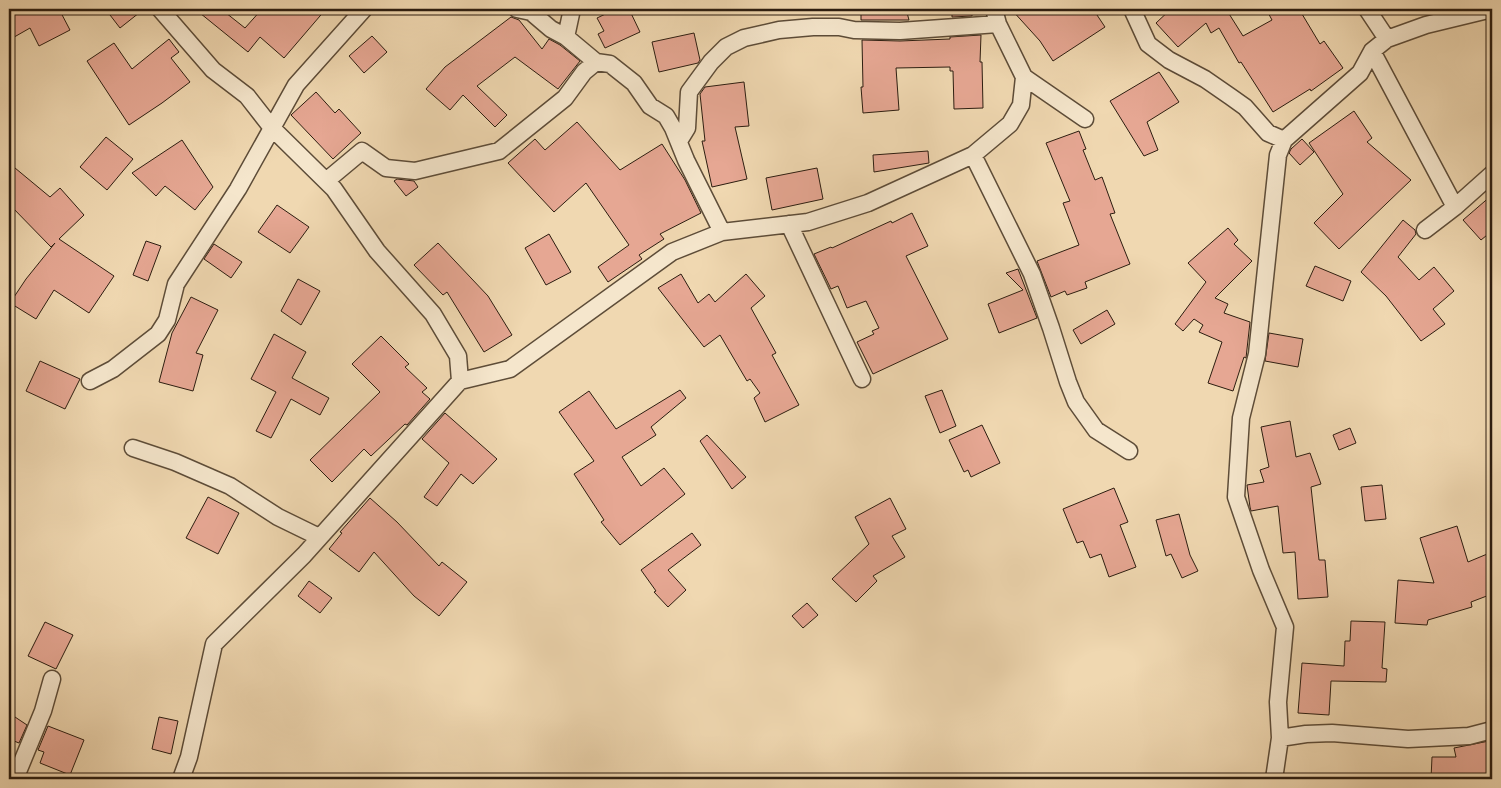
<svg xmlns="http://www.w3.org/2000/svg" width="1501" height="788" viewBox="0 0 1501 788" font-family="'IM FELL Double Pica',serif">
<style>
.building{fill:#e6a793;stroke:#2c1d10}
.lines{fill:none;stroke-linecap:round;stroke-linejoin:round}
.street-casing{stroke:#5d4c38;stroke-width:19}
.street{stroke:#f5e6cc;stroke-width:16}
</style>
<rect width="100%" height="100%" fill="#f0d8b1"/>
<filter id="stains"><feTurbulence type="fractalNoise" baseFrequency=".004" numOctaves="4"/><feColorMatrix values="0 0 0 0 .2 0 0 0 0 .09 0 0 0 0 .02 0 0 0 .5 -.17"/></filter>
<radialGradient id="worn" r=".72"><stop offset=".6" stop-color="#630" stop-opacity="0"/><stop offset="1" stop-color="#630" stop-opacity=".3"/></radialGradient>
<path class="building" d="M15,9H59L70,30L39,46L30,28L9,40V12Z
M119,9H144L120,28L110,15Z
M195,9H221L245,28L262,9H326L284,58L260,37L248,52Z
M616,9H629L640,32L605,48L598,34L604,31L597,18Z
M861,9H906L909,20H861Z
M952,9H972V16L952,17Z
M1011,9H1093L1105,27L1053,61L1040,41Z
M1171,9H1226L1243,36L1272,20L1266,9H1299L1320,44L1324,41L1343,68L1311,91L1310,89L1273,112L1241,62L1239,63L1219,28L1211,33L1206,23L1178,47L1156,23Z
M511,17L519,20L542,49L549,39L560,45L580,61L558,89L515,57L477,86L507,115L495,127L463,95L450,110L426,89L445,67Z
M694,33L700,60L698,63L659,72L652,42Z
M981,35L980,62H982L983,108L954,109L953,71H950V67L896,68L899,110L863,113L861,87H863L862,40L900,41L950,39V37Z
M372,36L387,52L364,73L349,56Z
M169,39L179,52L171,58L190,82L162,103L129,125L87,61L114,43L132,69Z
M1159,72L1179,102L1147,122L1158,150L1144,156L1110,101Z
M744,82L749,126L735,127L747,179L712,187L702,141H705L700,94L705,87Z
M316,92L335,113L339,109L361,133L333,159L291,115Z
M1354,111L1372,138L1367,142L1411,180L1339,249L1314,223L1343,194L1309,143Z
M577,122L620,170L662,144L685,180L701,213L660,234L664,239L639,255L642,259L608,282L598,267L629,245L586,183L554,212L508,163L535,139L545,150Z
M1079,131L1086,149L1083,150L1095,180L1102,177L1115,213L1110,214L1130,264L1085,282L1087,288L1067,295L1065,291L1051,297L1037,261L1079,245L1063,203L1070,201L1046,143Z
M106,137L133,159L107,190L80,167Z
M1302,139L1314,152L1300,165L1289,153L1291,149Z
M182,140L213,187L195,210L165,186L156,196L132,173Z
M928,151L929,163L874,172L873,155Z
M9,163L50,197L60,188L84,215L59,239L114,276L89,313L54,290L36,319L10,303L26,279L55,243L51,247L9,204Z
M817,168L823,199L772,210L766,178Z
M397,179L414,181L418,187L406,196L394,181Z
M1492,195V231L1481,240L1463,220Z
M277,205L309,227L290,253L258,232Z
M912,213L928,246L906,256L948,339L873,374L857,342L874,334L872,331L879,328L866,301L847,308L838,286L831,289L814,254L831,247L832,248L891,221L892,223Z
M1403,220L1415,230L1416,234L1398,257L1419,280L1434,267L1454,291L1433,309L1445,324L1421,341L1386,296L1361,272Z
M1228,228L1238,240L1234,244L1252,261L1215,298L1228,304L1224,313L1250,322L1246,358L1244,357L1233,391L1208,383L1222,342L1199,332L1203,325L1194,319L1183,331L1175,324L1206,282L1188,263Z
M549,234L571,272L546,285L525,248Z
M146,241L161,246L148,281L133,275Z
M438,243L488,296L512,335L484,352L447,292L443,295L414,265Z
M214,244L242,262L231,278L204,259Z
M1315,266L1351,281L1343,301L1306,286Z
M1018,269L1037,318L999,333L988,304L1023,290L1006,273Z
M681,274L698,303L709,294L715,302L746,274L765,296L751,308L776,353L772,355L799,405L765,422L754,398L760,393L750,379L747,381L720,335L704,347L658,288Z
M298,279L320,291L301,325L281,311Z
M191,297L218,310L196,353L203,355L193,391L159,382L172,333Z
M1107,310L1115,324L1081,344L1073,330Z
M1269,333L1303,339L1298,367L1265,361Z
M274,334L306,352L292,378L329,398L320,415L291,399L271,438L256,431L276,392L251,379Z
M381,336L409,364L405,367L427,388L422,392L430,399L407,425L405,424L371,456L364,449L332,482L310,460L380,392L352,364Z
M40,361L80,379L65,409L26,391Z
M680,390L686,398L651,427L656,435L622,457L641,486L664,468L685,494L620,545L601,522L604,520L574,474L594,461L559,412L589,391L616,429Z
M942,390L956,426L940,433L925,396Z
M445,413L497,459L473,484L461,474L437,506L424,497L449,463L422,439Z
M1290,421L1296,457L1310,453L1321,484L1311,487L1319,560H1325L1328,597L1298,599L1295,552L1283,553L1278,506L1251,511L1250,507L1247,485L1264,482L1260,470L1269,467L1261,427Z
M982,425L1000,463L971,477L968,470L964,472L949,440Z
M1350,428L1356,443L1339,450L1333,435Z
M707,435L746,477L732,489L700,441Z
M1382,485L1386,519L1365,521L1361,487Z
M1114,488L1128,522L1120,525L1136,567L1109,577L1101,554L1090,558L1083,541L1077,543L1063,509Z
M208,497L239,513L218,554L186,538Z
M370,498L397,522L439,566L442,562L467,582L439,616L414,596L374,552L359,572L329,549L342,533L340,532Z
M890,498L906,529L892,536L905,557L873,576L877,581L856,602L832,579L869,544L855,517Z
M1179,514L1190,555L1198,571L1182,578L1171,554L1166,556L1156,520Z
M1457,526L1468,562L1492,552V594L1471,602L1472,607L1428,620L1427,625L1395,623L1398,580L1434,583L1420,538Z
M692,533L701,545L668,570L686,590L668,607L654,592L656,591L641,570Z
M309,581L332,598L320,613L298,596Z
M807,603L818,615L803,628L792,616Z
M1351,621L1385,622L1382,668L1387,669L1386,682L1331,681L1329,715L1298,713L1302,663L1344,666L1345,641H1350Z
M45,622L73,635L56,669L28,656Z
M9,713L27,725L19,743L9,739Z
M159,717L178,721L171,754L152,749Z
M48,726L84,740L70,775L40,763L44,752L38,750Z
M1489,741L1492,758V779H1431L1432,757H1456L1454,748Z"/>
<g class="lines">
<defs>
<path id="street" d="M160,9L213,70L247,96L272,128L334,189L377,251L433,314L458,356L460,381
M517,9L531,12L551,29L566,37L596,62L610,64L634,83L650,106L666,116L673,128L686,160L722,232
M994,9L998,24L1024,77L1085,119
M1132,9L1148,44L1169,60L1205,79L1231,97L1245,107L1268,133L1284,140
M1367,9L1387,39
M1492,9L1426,25L1387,39L1372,51L1360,73L1284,140L1278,155L1257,354L1241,418L1236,497L1261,570L1285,627L1278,702L1280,738L1306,734L1332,733L1408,739L1469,736L1492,730
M566,37L572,9
M1372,51L1455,207
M679,141L687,128L689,92L711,62L726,47L744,38L779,30L813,27H839L854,30L900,31L998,24
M973,155L1032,274L1051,328L1068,382L1076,402L1096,430L1129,451
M326,181L362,151L386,168L415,171L499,151L565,98L584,72L596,62
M789,224L862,379
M1425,230L1455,207L1492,174
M90,381L113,369L158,334L167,320L176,284L238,189L296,85L364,9
M133,448L175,462L230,486L278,517L319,537
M15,779L43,711L52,679
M181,779L189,757L214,644L304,555L460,381L510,369L672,252L722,232L808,222L868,203L973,155L1010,124L1021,105L1024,77
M1274,779L1280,738"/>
</defs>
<use href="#street" class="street-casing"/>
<use href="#street" class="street"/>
</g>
<rect width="1501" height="788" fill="none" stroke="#f0d8b1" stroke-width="30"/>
<rect x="10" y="10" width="1481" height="768" fill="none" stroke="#2c1d10" stroke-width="2.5"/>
<rect x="15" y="15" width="1471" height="758" fill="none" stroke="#2c1d10"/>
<rect width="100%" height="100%" filter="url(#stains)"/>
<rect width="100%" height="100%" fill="url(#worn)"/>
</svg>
